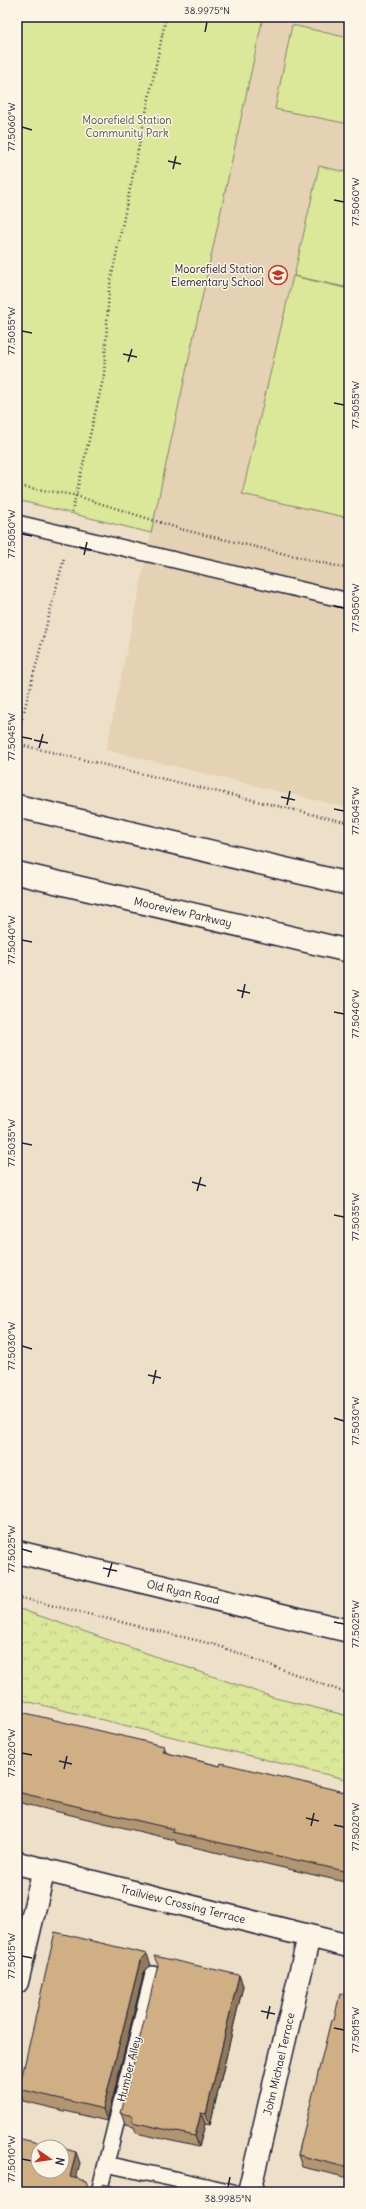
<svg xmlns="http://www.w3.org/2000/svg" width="366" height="2209" viewBox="0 0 366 2209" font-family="Delius,sans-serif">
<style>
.built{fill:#e5d1b3}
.green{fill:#dbe799;stroke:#7e846a}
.forest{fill:url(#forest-crowns);stroke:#7e846a}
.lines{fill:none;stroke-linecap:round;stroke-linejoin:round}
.service-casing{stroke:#22223b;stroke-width:18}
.minor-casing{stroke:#22223b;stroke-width:25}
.tertiary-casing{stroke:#22223b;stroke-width:25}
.secondary-casing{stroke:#22223b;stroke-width:25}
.path{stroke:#22223b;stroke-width:2.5;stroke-dasharray:1 3;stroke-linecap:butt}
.service{stroke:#fcf5e5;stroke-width:15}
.minor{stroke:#fcf5e5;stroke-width:22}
.tertiary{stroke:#fcf5e5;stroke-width:22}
.secondary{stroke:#fcf5e5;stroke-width:22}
.wall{fill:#b29671;stroke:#22223b}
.shaded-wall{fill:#917a5c;stroke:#22223b}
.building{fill:#cfaf83;stroke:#22223b}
.ticks{fill:none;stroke:#22223b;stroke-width:1.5}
.labels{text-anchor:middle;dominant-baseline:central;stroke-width:3;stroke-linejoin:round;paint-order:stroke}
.park-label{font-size:11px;fill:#505352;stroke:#fcf5e5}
.poi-label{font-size:11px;fill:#22223b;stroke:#fcf5e5;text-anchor:end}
.street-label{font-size:11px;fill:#22223b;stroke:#fcf5e5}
.neatline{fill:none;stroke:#22223b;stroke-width:1.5}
.ticks-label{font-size:10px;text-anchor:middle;fill:#22223b}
</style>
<defs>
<pattern id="forest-crowns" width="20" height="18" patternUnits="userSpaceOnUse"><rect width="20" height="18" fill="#dbe799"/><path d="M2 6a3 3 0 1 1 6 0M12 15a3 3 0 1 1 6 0" fill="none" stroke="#bcc685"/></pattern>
</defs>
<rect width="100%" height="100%" fill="#eee0c8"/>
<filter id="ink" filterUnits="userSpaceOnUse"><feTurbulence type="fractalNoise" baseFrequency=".025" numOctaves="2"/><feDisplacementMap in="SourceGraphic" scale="8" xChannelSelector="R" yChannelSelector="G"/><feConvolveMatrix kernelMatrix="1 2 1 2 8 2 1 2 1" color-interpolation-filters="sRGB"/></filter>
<g filter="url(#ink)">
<path class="built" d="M263,17H349V808L106,750L151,533Z"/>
<path class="green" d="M17,17H263L151,533L17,500Z
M292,25L349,38V124L275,109Z
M319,166L349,173V288L294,276Z
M293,276L349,289V518L242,494Z"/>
<path class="forest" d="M17,1608L275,1698L349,1716V1780L17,1699Z"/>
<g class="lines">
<defs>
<path id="service" d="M17,523L349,601
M106,2164L233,2192
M99,2192L153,1974"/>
<path id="minor" d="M17,1863L349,1946
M17,1982L44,1869
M249,2192L309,1936"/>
<path id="tertiary" d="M17,1552L349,1631"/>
<path id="secondary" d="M17,806L349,884
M17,873L349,951"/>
</defs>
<use href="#service" class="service-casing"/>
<use href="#minor" class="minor-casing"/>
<use href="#tertiary" class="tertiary-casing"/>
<use href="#secondary" class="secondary-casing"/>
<path class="path" d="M17,486L74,495L184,530L349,569
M72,512L104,375L109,289L166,17
M17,738L64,558
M17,744L349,823
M17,1597L216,1645L349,1694"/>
<use href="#service" class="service"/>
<use href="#minor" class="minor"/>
<use href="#tertiary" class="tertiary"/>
<use href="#secondary" class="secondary"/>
</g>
<path class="wall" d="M17,1711L167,1753L220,1766L349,1793V1883L176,1843L175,1840L17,1802Z
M151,1965L144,1972L107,2121L23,2101L19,2089Z
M239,1975L243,1986L210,2125L205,2124L199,2147L136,2133L134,2127L125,2125L121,2113Z
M349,1995V2178L302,2167L298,2155L334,2020Z"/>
<path class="shaded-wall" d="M164,1746L168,1757L163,1752Z
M147,1954L151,1965L144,1972L107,2121L103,2109L140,1961Z
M239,1975L243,1986L210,2125L206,2114Z
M201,2113L205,2124L199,2147L195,2136Z
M76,2152L80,2163L74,2188L70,2177Z"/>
<path class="building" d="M17,1711L164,1746L163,1752L220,1766L221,1763L349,1793V1872L172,1832L173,1829L17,1792Z
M55,1932L147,1954L140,1961L103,2109L19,2089Z
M154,1956L239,1975L206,2114L201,2113L195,2136L132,2122L133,2116L121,2113L158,1965Z
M340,1993L349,1995V2168L298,2155L331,2020H334Z
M17,2138L56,2147H38V2171H62V2148L76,2152L70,2177L86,2181L88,2187L92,2189H98L103,2184L137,2192H17Z"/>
</g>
<path class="ticks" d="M205,32L207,22M22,127L32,130M168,161L181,164M173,169L176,156M334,200L344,202M22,331L32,333M123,354L137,357M128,362L132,349M334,403L344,405M22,534L32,536M79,547L92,550M84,555L87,542M334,606L344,608M22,737L32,739M34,740L48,743M39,748L43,734M281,797L295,800M287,805L290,791M334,809L344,811M22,940L32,942M237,990L250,993M242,998L245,984M334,1012L344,1014M22,1143L32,1145M192,1182L206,1186M197,1191L201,1177M334,1215L344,1217M22,1346L32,1349M148,1375L161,1378M153,1384L156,1370M334,1418L344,1421M22,1549L32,1552M103,1568L117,1571M108,1577L112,1563M334,1622L344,1624M22,1753L32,1755M59,1761L72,1764M64,1769L67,1756M306,1818L319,1821M334,1825L344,1827M311,1826L314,1813M22,1956L32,1958M261,2011L275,2014M267,2019L270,2006M334,2028L344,2030M22,2159L32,2161M228,2187L230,2177"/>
<defs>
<symbol id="school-ring" viewBox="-11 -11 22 22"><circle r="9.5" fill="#fcf5e5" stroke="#c8321e" stroke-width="1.5"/><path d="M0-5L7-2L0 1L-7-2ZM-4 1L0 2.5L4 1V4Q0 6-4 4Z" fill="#c8321e"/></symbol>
</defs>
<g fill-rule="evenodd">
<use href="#school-ring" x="267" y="264" width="22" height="22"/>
</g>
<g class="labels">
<g class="park-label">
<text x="127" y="120">Moorefield Station<tspan x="127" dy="13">Community Park</tspan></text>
</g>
<g class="poi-label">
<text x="264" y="269">Moorefield Station<tspan x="264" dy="13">Elementary School</tspan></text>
</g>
<g class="street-label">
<text transform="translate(183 912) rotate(13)">Mooreview Parkway</text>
<text transform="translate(183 1592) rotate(13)">Old Ryan Road</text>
<text transform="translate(183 1904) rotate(14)">Trailview Crossing Terrace</text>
<text transform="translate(279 2064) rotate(-77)">John Michael Terrace</text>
<text transform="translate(129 2069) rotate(-76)">Humber Alley</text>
</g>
</g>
<rect width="366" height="2209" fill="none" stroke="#fcf5e5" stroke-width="44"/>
<g transform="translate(50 2159) rotate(103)"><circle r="19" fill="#fcf5e5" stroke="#a5a1a1"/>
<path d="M0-3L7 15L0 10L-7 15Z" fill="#c8321e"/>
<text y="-6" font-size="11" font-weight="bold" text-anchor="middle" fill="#22223b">N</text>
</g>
<rect x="22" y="22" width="322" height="2165" class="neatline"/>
<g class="ticks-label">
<text x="207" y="14">38.9975°N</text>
<text transform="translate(11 127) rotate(-90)" y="4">77.5060°W</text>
<text transform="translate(355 202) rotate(-90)" y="4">77.5060°W</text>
<text transform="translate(11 331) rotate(-90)" y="4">77.5055°W</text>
<text transform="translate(355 405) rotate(-90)" y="4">77.5055°W</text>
<text transform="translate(11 534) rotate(-90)" y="4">77.5050°W</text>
<text transform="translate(355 608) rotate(-90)" y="4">77.5050°W</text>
<text transform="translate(11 737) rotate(-90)" y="4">77.5045°W</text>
<text transform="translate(355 811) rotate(-90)" y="4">77.5045°W</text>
<text transform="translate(11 940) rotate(-90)" y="4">77.5040°W</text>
<text transform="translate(355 1014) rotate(-90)" y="4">77.5040°W</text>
<text transform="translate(11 1143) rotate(-90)" y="4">77.5035°W</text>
<text transform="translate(355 1217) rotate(-90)" y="4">77.5035°W</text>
<text transform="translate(11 1346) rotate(-90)" y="4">77.5030°W</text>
<text transform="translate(355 1421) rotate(-90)" y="4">77.5030°W</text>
<text transform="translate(11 1549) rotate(-90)" y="4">77.5025°W</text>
<text transform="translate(355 1624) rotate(-90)" y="4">77.5025°W</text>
<text transform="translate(11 1753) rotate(-90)" y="4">77.5020°W</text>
<text transform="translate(355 1827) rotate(-90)" y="4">77.5020°W</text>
<text transform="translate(11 1956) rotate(-90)" y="4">77.5015°W</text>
<text transform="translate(355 2030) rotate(-90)" y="4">77.5015°W</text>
<text transform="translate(11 2159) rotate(-90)" y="4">77.5010°W</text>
<text x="228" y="2202">38.9985°N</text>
</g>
</svg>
